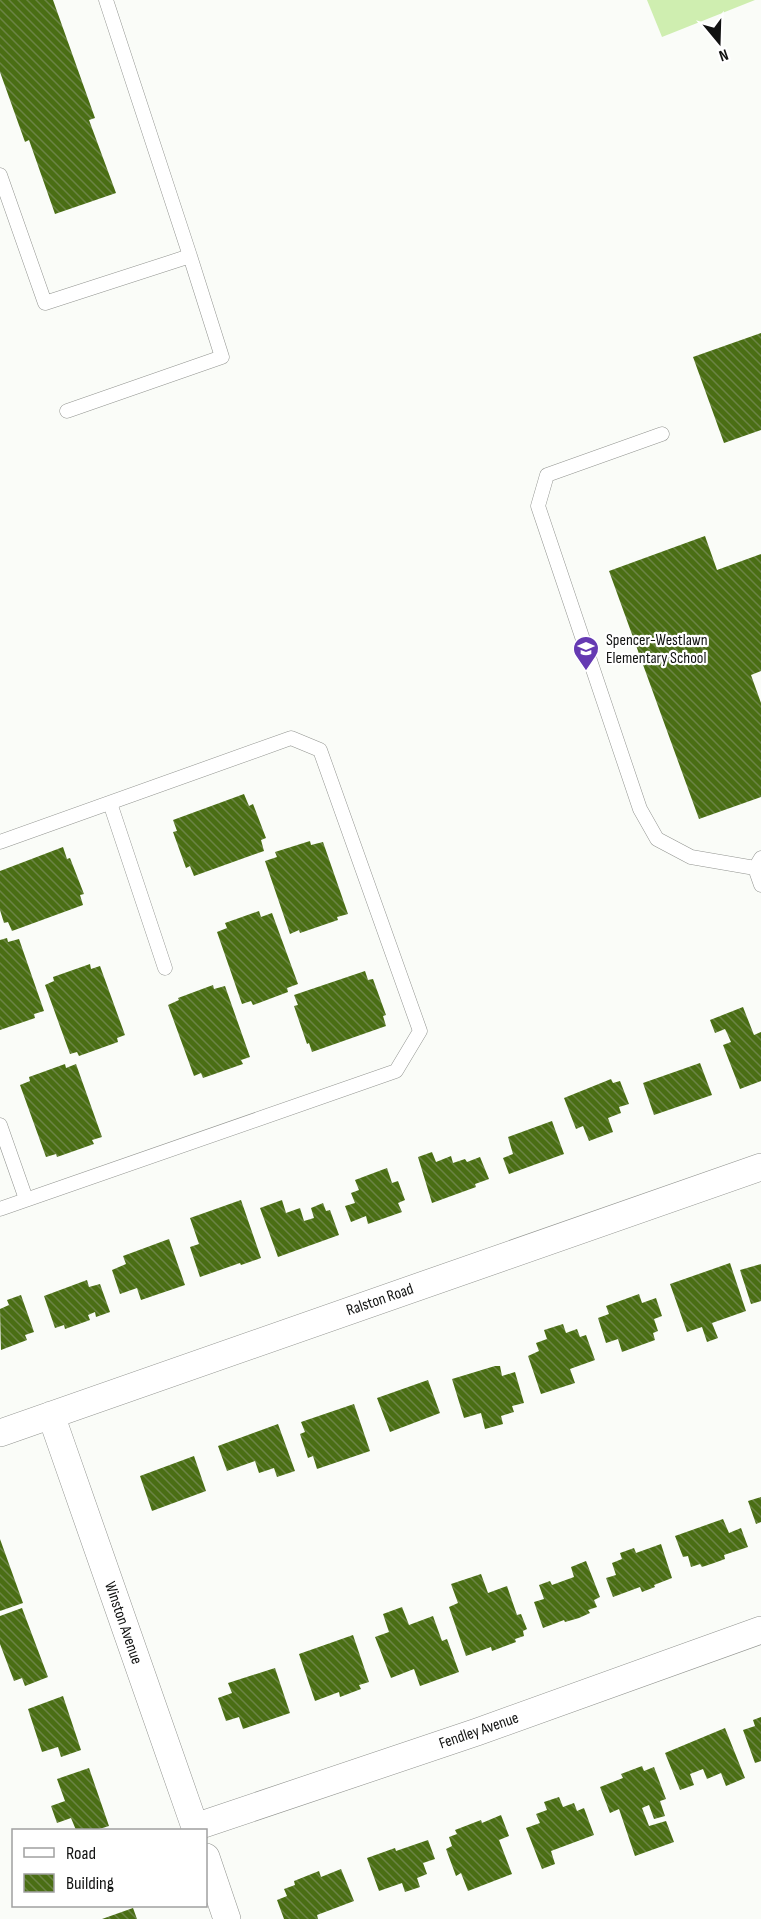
<svg xmlns="http://www.w3.org/2000/svg" width="761" height="1919" viewBox="0 0 761 1919" font-family="'Sofia Sans Condensed',sans-serif">
<style>
.park{fill:#cfeeb0}
.building{fill:url(#building-back-hatch)}
.lines{fill:none;stroke-linecap:round;stroke-linejoin:round}
.service-casing{stroke:#929490;stroke-width:15}
.minor-casing{stroke:#929490;stroke-width:28}
.service{stroke:#fff;stroke-width:14}
.minor{stroke:#fff;stroke-width:27}
.labels{text-anchor:middle;dominant-baseline:central;stroke-width:4.5;stroke-linejoin:round;paint-order:stroke}
.poi-label{font-size:16px;fill:#111211;stroke:#fff;text-anchor:start}
.street-label{font-size:16px;fill:#111211;stroke:#fff}
</style>
<defs>
<pattern id="building-back-hatch" width="6" height="6" patternUnits="userSpaceOnUse" patternTransform="scale(1.5)"><rect width="6" height="6" fill="#4a6e14"/><path d="M-1 5l2 2M0 0l6 6M5-1l2 2" fill="none" stroke="#6b8445"/></pattern>
</defs>
<rect width="100%" height="100%" fill="#fafcf8"/>
<path class="park" d="M647,0H755L662,37Z"/>
<path class="building" d="M0,0H53L95,118L89,120L116,193L55,214L29,140L25,142L0,72Z
M761,333V430L724,443L693,357Z
M705,536L717,570L761,554V671L751,675L761,703V797L699,819L609,571Z
M244,794L249,806L253,804L266,838L261,840L264,851L194,876L190,866L186,868L173,832L177,831L173,820Z
M310,841L311,845L323,842L348,914L337,917L338,920L335,921L300,933L299,930L290,934L265,861L277,857L275,852Z
M63,847L67,859L70,858L84,894L80,895L83,905L12,931L8,922L4,923L0,910V871Z
M259,911L261,917L272,913L298,984L287,988L288,992L253,1005L251,1001L242,1004L217,932L227,928L225,923Z
M7,938L8,942L19,939L44,1011L34,1014L35,1018L0,1030V940Z
M90,964L91,969L100,966L125,1035L117,1038L118,1042L79,1056L77,1052L70,1054L45,985L54,981L53,977Z
M365,971L368,980L373,979L386,1015L383,1016L386,1026L312,1052L309,1043L307,1044L294,1006L298,1005L294,995Z
M213,985L214,989L225,986L250,1057L241,1060L243,1064L203,1078L201,1073L194,1076L168,1005L179,1000L178,998Z
M743,1007L754,1035L761,1032V1081L740,1089L723,1045L731,1042L727,1033L725,1029L715,1033L710,1020Z
M700,1063L712,1095L654,1115L643,1083Z
M65,1064L66,1068L76,1064L102,1137L92,1140L94,1144L57,1157L56,1154L46,1157L20,1085L30,1081L29,1077Z
M611,1079L613,1083L620,1081L629,1104L619,1107L621,1113L608,1118L613,1132L589,1141L583,1126L576,1129L564,1098Z
M552,1121L564,1154L509,1174L503,1158L513,1154L508,1137Z
M432,1152L436,1162L451,1156L453,1163L465,1159L467,1162L480,1157L489,1179L475,1184L476,1187L432,1203L418,1157Z
M387,1168L392,1183L398,1181L405,1200L398,1203L402,1212L368,1224L366,1216L351,1222L345,1206L355,1203L351,1193L359,1190L355,1180Z
M241,1200L261,1258L241,1265L240,1263L200,1277L190,1247L199,1244L190,1218Z
M282,1200L286,1213L300,1208L304,1221L314,1218L311,1208L323,1203L326,1211L330,1210L339,1235L278,1257L260,1208Z
M169,1239L185,1285L141,1300L137,1288L120,1294L112,1270L126,1264L123,1256Z
M730,1263L746,1311L712,1323L718,1338L707,1342L702,1327L687,1332L670,1284Z
M761,1264V1301L751,1304L740,1270Z
M87,1280L89,1287L100,1284L110,1312L96,1317L95,1312L88,1315L90,1320L65,1329L64,1325L55,1328L44,1296Z
M639,1294L642,1303L656,1298L662,1316L654,1319L658,1331L653,1333L655,1340L622,1352L618,1339L606,1343L598,1318L609,1314L606,1306Z
M21,1295L34,1332L25,1335L27,1340L1,1350L0,1309L9,1305L7,1300Z
M563,1324L566,1333L577,1329L580,1337L586,1335L595,1360L570,1369L575,1383L541,1394L528,1356L539,1351L536,1343L547,1339L544,1330Z
M495,1366H500L502,1376L515,1372L524,1403L512,1406L514,1412L501,1416L503,1424L485,1429L481,1413L464,1418L452,1379Z
M428,1380L440,1413L390,1432L377,1398Z
M354,1404L370,1451L317,1469L313,1456L308,1458L300,1434L305,1432L301,1422Z
M278,1424L295,1471L277,1477L274,1468L259,1473L255,1461L227,1471L218,1446Z
M194,1456L206,1491L152,1511L140,1476Z
M761,1497V1522L756,1524L748,1501Z
M723,1519L729,1533L741,1528L748,1547L724,1555L725,1559L714,1563L702,1567L700,1564L691,1567L688,1556L683,1557L675,1536Z
M0,1539L23,1603L0,1611Z
M661,1544L672,1578L654,1585L655,1587L642,1592L640,1587L613,1597L606,1578L616,1575L612,1563L622,1559L620,1553L634,1548L636,1553Z
M586,1561L600,1597L594,1600L597,1607L588,1610L590,1613L579,1618L565,1622L564,1620L543,1628L534,1602L544,1599L539,1585L550,1581L552,1585L574,1577L571,1567Z
M481,1574L488,1593L507,1586L517,1615L521,1614L527,1629L523,1631L524,1636L515,1639L516,1642L492,1651L491,1647L466,1656L449,1607L458,1603L451,1584Z
M402,1607L409,1625L433,1616L442,1641L447,1639L459,1672L420,1686L414,1669L391,1678L375,1637L389,1632L383,1614Z
M22,1608L48,1677L25,1686L22,1678L14,1681L0,1644V1616Z
M353,1635L369,1682L359,1685L361,1689L340,1697L339,1692L315,1701L299,1654Z
M275,1668L290,1713L243,1729L239,1717L226,1721L218,1698L232,1693L228,1683Z
M63,1696L81,1750L61,1757L58,1747L42,1752L28,1709Z
M761,1717V1761L755,1763L743,1730L755,1726L753,1720Z
M725,1728L745,1778L726,1786L721,1773L707,1779L703,1769L690,1774L694,1785L680,1790L665,1753Z
M642,1766L644,1771L654,1767L666,1799L660,1801L665,1816L654,1819L649,1805L642,1808L649,1826L666,1821L674,1842L635,1856L619,1809L610,1813L600,1787L623,1778L621,1774Z
M89,1768L109,1826L96,1830H76L71,1818L57,1823L51,1806L65,1801L57,1779Z
M559,1797L563,1807L574,1803L577,1811L584,1808L594,1835L551,1851L555,1864L542,1869L526,1828L540,1823L536,1814L547,1810L544,1802Z
M501,1815L509,1836L499,1840L512,1874L468,1891L461,1873L456,1876L446,1849L452,1846L449,1837L457,1834L455,1830L481,1820L482,1823Z
M428,1840L435,1859L423,1863L427,1874L417,1878L420,1887L405,1892L402,1883L379,1891L367,1858L395,1848L396,1851Z
M341,1869L354,1901L317,1915L318,1919H284L277,1900L287,1896L284,1889L295,1885L294,1881L319,1871L321,1877Z
M133,1908L137,1919H102Z"/>
<g class="lines">
<defs>
<path id="service" d="M0,175L45,303L190,256L106,0
M67,411L222,357L190,256
M662,434L547,475L538,506L640,809L657,839L691,857L755,868L761,858
M110,803L165,968
M0,842L291,738L320,750L420,1031L396,1071L0,1209
M755,868L761,885
M0,1125L26,1199"/>
<path id="minor" d="M51,1415L196,1830
M0,1433L761,1167
M195,1827L477,1732L761,1630
M206,1857L227,1919"/>
</defs>
<use href="#service" class="service-casing"/>
<use href="#minor" class="minor-casing"/>
<use href="#service" class="service"/>
<use href="#minor" class="minor"/>
</g>
<defs>
<symbol id="school-pin" viewBox="-11 -11 22 30"><path d="M0 17L-7.5 6A9.5 9.5 0 1 1 7.5 6Z" fill="#653ab2" stroke="#fff"/><path d="M0-5L7-2L0 1L-7-2ZM-4 1L0 2.5L4 1V4Q0 6-4 4Z" fill="#fff"/></symbol>
</defs>
<g fill-rule="evenodd">
<use href="#school-pin" x="571" y="634" width="30" height="40"/>
</g>
<g class="labels">
<g class="poi-label">
<text x="606" y="640">Spencer-Westlawn<tspan x="606" dy="18">Elementary School</tspan></text>
</g>
<g class="street-label">
<text transform="translate(380 1300) rotate(-19)">Ralston Road</text>
<text transform="translate(123 1623) rotate(71)">Winston Avenue</text>
<text transform="translate(479 1731) rotate(-19)">Fendley Avenue</text>
</g>
</g>
<rect x="12" y="1829" width="195" height="78" fill="#ffffff" stroke="#a0a0a0" stroke-width="1.5"/>
<rect x="24" y="1848" width="30" height="9" fill="#ffffff" stroke="#a0a0a0" stroke-width="1.5"/>
<text x="66" y="1859" font-size="18" fill="#111211">Road</text>
<rect x="24" y="1874" width="30" height="18" fill="url(#building-back-hatch)" stroke="#a0a0a0" stroke-width="1.5"/>
<text x="66" y="1889" font-size="18" fill="#111211">Building</text>
<g transform="translate(719 42) rotate(161)" stroke="#ffffff" stroke-width="4.5" paint-order="stroke">
<path d="M0-4.5L10 22L0 15L-10 22Z" fill="#111211"/>
<text y="-9" font-size="16" font-weight="bold" text-anchor="middle" fill="#111211">N</text>
</g>
</svg>
